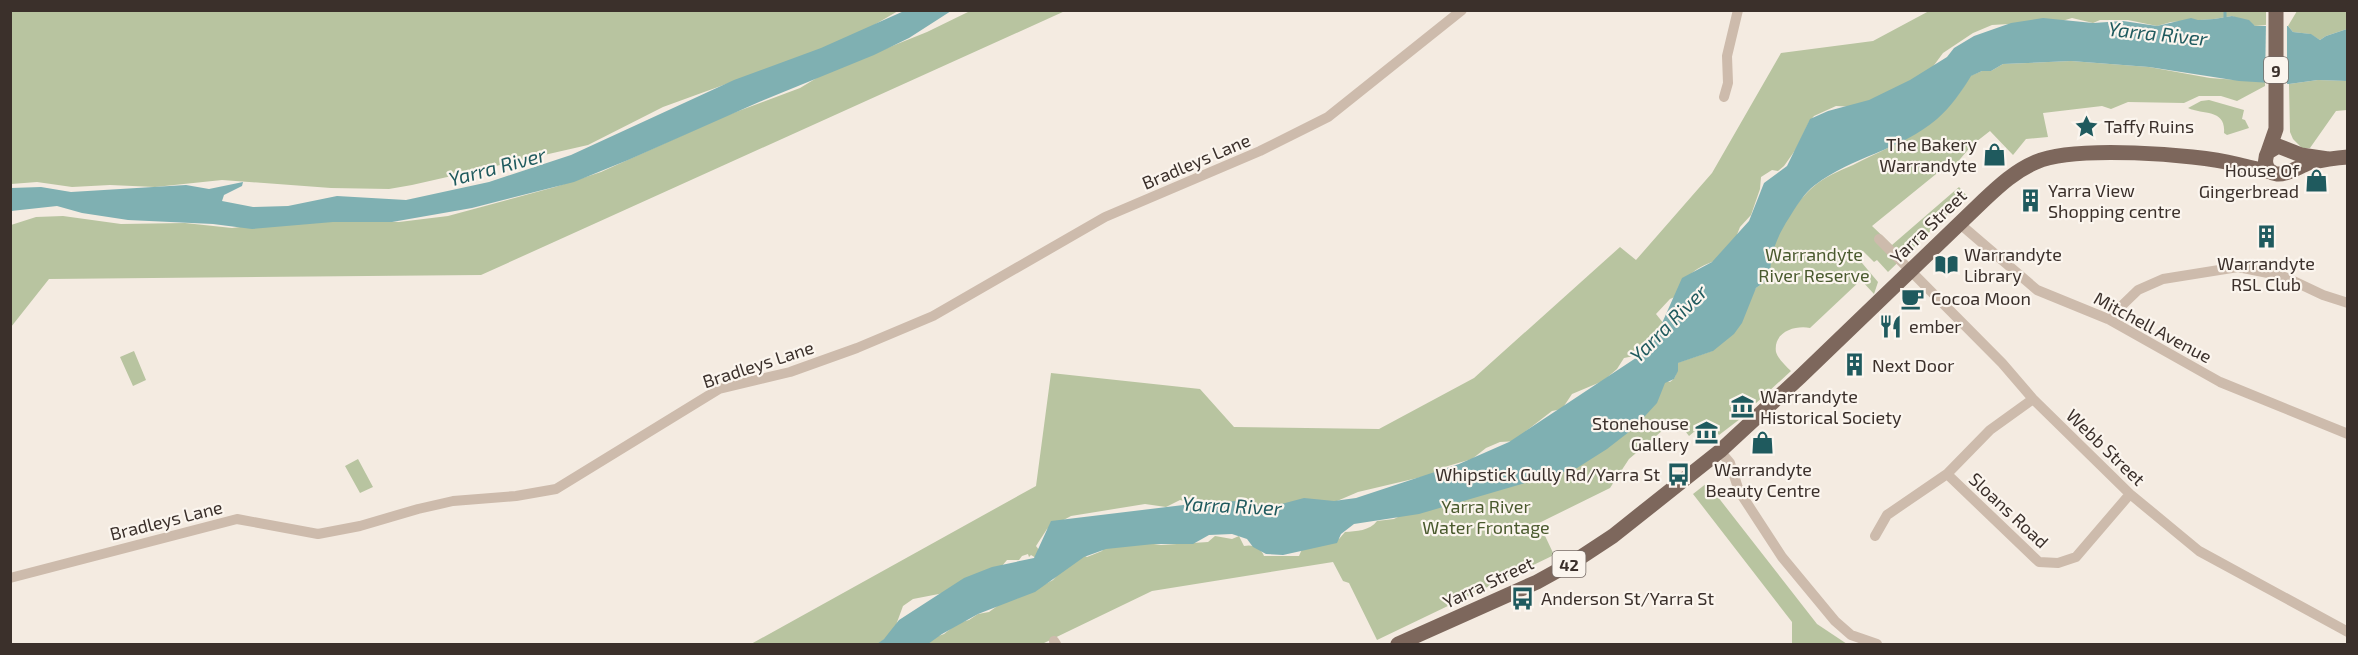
<svg xmlns="http://www.w3.org/2000/svg" width="2358" height="655" viewBox="0 0 2358 655" font-family="'Exo 2',sans-serif">
<style>
.green{fill:#b8c4a0}
.water{fill:#7fb0b2}
.pier{fill:#f4ebe1}
.lines{fill:none;stroke-linecap:round;stroke-linejoin:round}
.stream{stroke:#7fb0b2;stroke-width:3}
.street{stroke:#cdbbac;stroke-width:10}
.primary{stroke:#7d675c;stroke-width:15}
.labels{text-anchor:middle;dominant-baseline:central;stroke-width:4.5;stroke-linejoin:round;paint-order:stroke}
.shield{fill:#fbf5ee;stroke:#756b66;stroke-width:1.5}
.shield-label{font-size:16px;font-weight:bold;fill:#3b302b}
.poi-label{font-size:18px;fill:#3b302b;stroke:#fbf5ee;text-anchor:start}
.street-label{font-size:18px;fill:#3b302b;stroke:#fbf5ee}
.park-label{font-size:18px;fill:#4a5a2e;stroke:#fbf5ee}
.water-label{font-size:20px;font-style:italic;fill:#1f5a5e;stroke:#fbf5ee}
</style>
<rect width="100%" height="100%" fill="#f4ebe1"/>
<path class="green" d="M11,11H898L850,39L663,107L588,145L412,185L389,189L331,188L222,180L155,187L110,185L72,187L37,182L11,184Z
M970,11H1065L481,275L49,279L11,327V225L36,217L63,216L121,224L185,223L232,228L306,219L399,222L448,216L555,187L601,172L725,116L800,88L825,73L927,32Z
M1929,11H2266V25L2255,26L2232,16L2214,19L2171,22L2157,26L2128,20H2100L2093,23L2072,18L2062,21L1992,25L1973,33L1943,53L1929,72L1856,107L1836,106L1814,116L1809,122L1796,149L1784,166L1778,171L1772,170L1761,177L1760,189L1751,215L1740,227L1729,255C1702,267 1690,266 1677,296L1670,299L1656,314L1664,324L1656,342L1644,347L1634,356L1624,358L1617,369L1603,381L1572,394L1562,409L1552,411L1526,431L1524,438L1517,441L1500,442L1486,448L1472,459L1441,468L1430,475L1358,492L1337,501L1264,509L1220,501L1194,504L1180,500L1166,507L1145,504L1071,516L1047,529L1036,546L1039,550L1036,558L1031,555L1029,557L1028,554L1022,556L1019,560H1007L995,574L949,592L913,599L903,606L896,625L887,637L878,644H751L1036,486L1051,373L1200,389L1234,427L1379,429L1474,378L1620,247L1636,260L1712,173L1781,53L1873,41Z
M2297,11H2347V29L2326,36L2320,40L2310,34L2293,32L2288,26Z
M2071,61L2149,67L2210,78L2265,82V86L2237,101L2221,96H2199L2184,103L2128,102L2111,109L2102,106L2043,113L2048,137L2026,139L2013,155L1990,131L1972,145L1950,171L1941,170L1872,226L1892,245L1959,187L1967,196L1888,272L1877,260L1874,262L1863,251L1857,257L1878,282L1874,294L1861,280L1810,328C1795,325 1773,332 1776,352C1778,359 1786,366 1791,371L1754,405L1744,394L1730,406L1740,419L1719,435L1707,421L1689,436L1676,419L1629,459L1610,488L1539,523L1554,555L1377,640L1349,583L1343,581L1333,562L1152,591L1042,644H916L944,634L958,623L969,620L978,614L989,612L1003,602L1018,598L1053,580L1067,564L1081,554L1087,557L1102,551L1112,538L1161,545L1208,542L1215,536L1232,539L1239,536L1244,546C1252,544 1261,547 1264,556H1299L1302,549L1339,539L1345,532C1356,531 1370,531 1377,521L1394,519L1667,381L1670,382C1678,377 1676,371 1677,363L1712,351L1756,288C1772,278 1770,256 1776,239C1783,222 1799,199 1813,187C1824,177 1839,171 1853,165C1901,141 1943,126 1970,76L1982,71H1991L2003,64Z
M2318,80L2347,81V110L2336,111L2310,148H2302L2293,139L2290,132L2289,84Z
M2209,100L2244,110L2242,119L2245,120L2249,128L2227,135L2224,133C2226,109 2204,115 2188,108L2201,101Z
M134,351L146,380L133,386L120,357Z
M358,459L373,487L360,493L345,466Z
M1707,483L1817,624L1847,644H1792V622L1693,494Z"/>
<path class="water" d="M904,11H951L909,38L874,55L759,102L628,160L574,182L472,208L392,222H333L252,229L213,224L128,220L82,213L57,206L11,211V188L41,187L71,192L186,185L209,189L243,182L242,186L224,195L222,201L253,207L288,206L337,196L406,200L489,182L571,155L734,80L821,48Z
M2232,16L2249,20L2255,26H2288L2293,32L2311,34L2320,40L2326,36L2347,29V81L2318,80L2289,84L2239,81L2149,67L2071,61L2003,64L1991,71H1982L1971,76C1962,91 1950,108 1937,119C1901,150 1851,157 1815,185C1804,193 1796,207 1789,218C1776,238 1770,255 1770,278L1756,288L1742,323L1734,334L1713,351L1678,363V371L1674,379L1665,383L1657,403L1634,428L1607,449L1577,468L1419,514L1354,524L1341,534L1337,543L1283,555L1266,554L1253,547L1247,539L1232,534L1209,535L1193,544H1154L1106,549L1084,557L1035,592L978,614L942,634L928,644H877L884,639L899,620L964,578L992,567L1034,558L1051,521L1200,503L1237,501L1251,505L1274,506L1304,498L1334,501L1356,498L1459,464L1509,442L1651,348L1682,278L1712,262L1749,221L1764,183L1787,166L1810,119L1828,111L1869,100L1910,80L1947,57L1954,48L1974,36L2011,23L2043,18L2093,23L2123,21L2157,26L2191,18L2198,20L2214,19Z"/>
<path class="pier" d="M2266,22L2287,23V87L2265,85Z"/>
<g class="lines">
<path class="stream" d="M2225,21V10"/>
<path class="street" d="M1724,97L1728,83L1727,56L1738,10
M1960,224L2037,290L2108,319L2220,382L2348,434
M1879,239L2002,363L2033,399L2130,494L2199,551L2348,632
M2108,319L2138,290L2163,279L2238,267L2283,276L2323,295L2348,303
M1720,451L1730,463L1739,491L1782,557L1835,621L1851,635L1877,644
M1947,474L2039,562L2058,563L2076,557L2130,494
M1875,536L1887,515L1947,474L1990,430L2033,399
M10,578L237,519L318,534L360,526L418,509L453,501L516,496L556,489L719,389L790,372L857,348L933,316L1105,217L1260,151L1328,117L1462,10
M1054,641L1056,644"/>
<path class="primary" d="M2268,152L2276,129V10
M2328,159L2301,155L2278,146L2268,152C2263,161 2266,173 2277,174C2287,175 2300,166 2309,163C2322,160 2334,158 2348,157
M1398,644L1537,582L1575,561L1613,536L1720,451L1800,377L1984,200C2000,185 2015,171 2036,162C2074,145 2194,154 2236,164C2248,167 2259,170 2272,172"/>
</g>
<defs>
<symbol id="sight-bare" viewBox="-9 -9 18 18"><path d="M0-6L1.8-2.2L6-1.7L2.9 1.2L3.7 5.4L0 3.3L-3.7 5.4L-2.9 1.2L-6-1.7L-1.8-2.2Z" fill="#1f5a5e" stroke="#fbf5ee" stroke-width="2.5" paint-order="stroke"/></symbol>
<symbol id="shop-bare" viewBox="-9 -9 18 18"><path d="M-5-2.5h2.3a2.7 3.5 0 0 1 5.4 0H5L5.5 6h-11ZM-1.5-2.5h3a1.5 2.3 0 0 0-3 0Z" fill="#1f5a5e" stroke="#fbf5ee" stroke-width="2.5" paint-order="stroke"/></symbol>
<symbol id="building-bare" viewBox="-9 -9 18 18"><path d="M-4-6H4V6H1V3H-1V6H-4ZM-2.5-4.3h1.7v1.8h-1.7ZM.8-4.3h1.7v1.8H.8ZM-2.5-1h1.7V.8h-1.7ZM.8-1h1.7V.8H.8Z" fill="#1f5a5e" stroke="#fbf5ee" stroke-width="2.5" paint-order="stroke"/></symbol>
<symbol id="library-bare" viewBox="-9 -9 18 18"><path d="M-6-4Q-3-5.5-.7-3.5V5Q-3 3-6 4ZM6-4Q3-5.5 .7-3.5V5Q3 3 6 4Z" fill="#1f5a5e" stroke="#fbf5ee" stroke-width="2.5" paint-order="stroke"/></symbol>
<symbol id="cafe-bare" viewBox="-9 -9 18 18"><path d="M-5.5-4.5H6V0H3Q3 3.5 0 3.5H-2.5Q-5.5 3.5-5.5 0ZM3-3.2v2h1.7v-2ZM-6 4.5H4V6H-6Z" fill="#1f5a5e" stroke="#fbf5ee" stroke-width="2.5" paint-order="stroke"/></symbol>
<symbol id="restaurant-bare" viewBox="-9 -9 18 18"><path d="M-5-6h1v4h1v-4h1v4h1v-4h1v5L-1.5 .5V6h-2V.5L-5-1ZM5-6V6H3V1.5H1.5Q1.5-4 5-6Z" fill="#1f5a5e" stroke="#fbf5ee" stroke-width="2.5" paint-order="stroke"/></symbol>
<symbol id="museum-bare" viewBox="-9 -9 18 18"><path d="M0-6L6-3V-2H-6V-3ZM-5-1h2V3h-2ZM-1-1h2V3h-2ZM3-1h2V3H3ZM-6 4H6V6H-6Z" fill="#1f5a5e" stroke="#fbf5ee" stroke-width="2.5" paint-order="stroke"/></symbol>
<symbol id="bus-bare" viewBox="-9 -9 18 18"><path d="M-5-6H5V4H4V6H2V4H-2V6H-4V4H-5ZM-3.5-4V0h7V-4ZM-3.5 1.2v1.5H-2V1.2ZM2 1.2v1.5H3.5V1.2Z" fill="#1f5a5e" stroke="#fbf5ee" stroke-width="2.5" paint-order="stroke"/></symbol>
</defs>
<g fill-rule="evenodd">
<use href="#sight-bare" x="2070" y="110" width="33" height="33"/>
<use href="#shop-bare" x="1978" y="138" width="33" height="33"/>
<use href="#shop-bare" x="2300" y="164" width="33" height="33"/>
<use href="#building-bare" x="2014" y="184" width="33" height="33"/>
<use href="#building-bare" x="2250" y="220" width="33" height="33"/>
<use href="#library-bare" x="1930" y="248" width="33" height="33"/>
<use href="#cafe-bare" x="1896" y="282" width="33" height="33"/>
<use href="#restaurant-bare" x="1874" y="310" width="33" height="33"/>
<use href="#building-bare" x="1838" y="348" width="33" height="33"/>
<use href="#museum-bare" x="1726" y="390" width="33" height="33"/>
<use href="#museum-bare" x="1690" y="416" width="33" height="33"/>
<use href="#shop-bare" x="1746" y="426" width="33" height="33"/>
<use href="#bus-bare" x="1662" y="458" width="33" height="33"/>
<use href="#bus-bare" x="1506" y="582" width="33" height="33"/>
</g>
<g class="labels">
<g class="shield">
<rect x="2264" y="57" width="24" height="26" rx="4.5"/>
<rect x="1552.5" y="551" width="33" height="26" rx="4.5"/>
</g>
<g class="shield-label">
<text x="2276" y="70">9</text>
<text x="1569" y="564">42</text>
</g>
<g class="poi-label">
<text x="2104" y="126">Taffy Ruins</text>
<text x="1977" y="144" text-anchor="end">The Bakery<tspan x="1977" dy="21">Warrandyte</tspan></text>
<text x="2299" y="170" text-anchor="end">House Of<tspan x="2299" dy="21">Gingerbread</tspan></text>
<text x="2048" y="190">Yarra View<tspan x="2048" dy="21">Shopping centre</tspan></text>
<text x="1964" y="254">Warrandyte<tspan x="1964" dy="21">Library</tspan></text>
<text x="2266" y="263" text-anchor="middle">Warrandyte<tspan x="2266" dy="21">RSL Club</tspan></text>
<text x="1931" y="298">Cocoa Moon</text>
<text x="1909" y="326">ember</text>
<text x="1872" y="365">Next Door</text>
<text x="1760" y="396">Warrandyte<tspan x="1760" dy="21">Historical Society</tspan></text>
<text x="1689" y="423" text-anchor="end">Stonehouse<tspan x="1689" dy="21">Gallery</tspan></text>
<text x="1763" y="469" text-anchor="middle">Warrandyte<tspan x="1763" dy="21">Beauty Centre</tspan></text>
<text x="1660" y="474" text-anchor="end">Whipstick Gully Rd/Yarra St</text>
<text x="1541" y="598">Anderson St/Yarra St</text>
</g>
<g class="street-label">
<text transform="translate(1196 161) rotate(-23)">Bradleys Lane</text>
<text transform="translate(1928 226) rotate(-44)">Yarra Street</text>
<text transform="translate(2153 327) rotate(28)">Mitchell Avenue</text>
<text transform="translate(758 364) rotate(-18)">Bradleys Lane</text>
<text transform="translate(2106 447) rotate(44)">Webb Street</text>
<text transform="translate(2009 510) rotate(43)">Sloans Road</text>
<text transform="translate(166 520) rotate(-14)">Bradleys Lane</text>
<text transform="translate(1488 582) rotate(-25)">Yarra Street</text>
</g>
<g class="park-label">
<text x="1814" y="254">Warrandyte<tspan x="1814" dy="21">River Reserve</tspan></text>
<text x="1486" y="506">Yarra River<tspan x="1486" dy="21">Water Frontage</tspan></text>
</g>
<g class="water-label">
<text transform="translate(2158 33) rotate(6)">Yarra River</text>
<text transform="translate(497 166) rotate(-15)">Yarra River</text>
<text transform="translate(1668 323) rotate(-45)">Yarra River</text>
<text transform="translate(1232 505) rotate(3)">Yarra River</text>
</g>
</g>
<rect width="2358" height="655" fill="none" stroke="#3b302b" stroke-width="24"/>
</svg>
